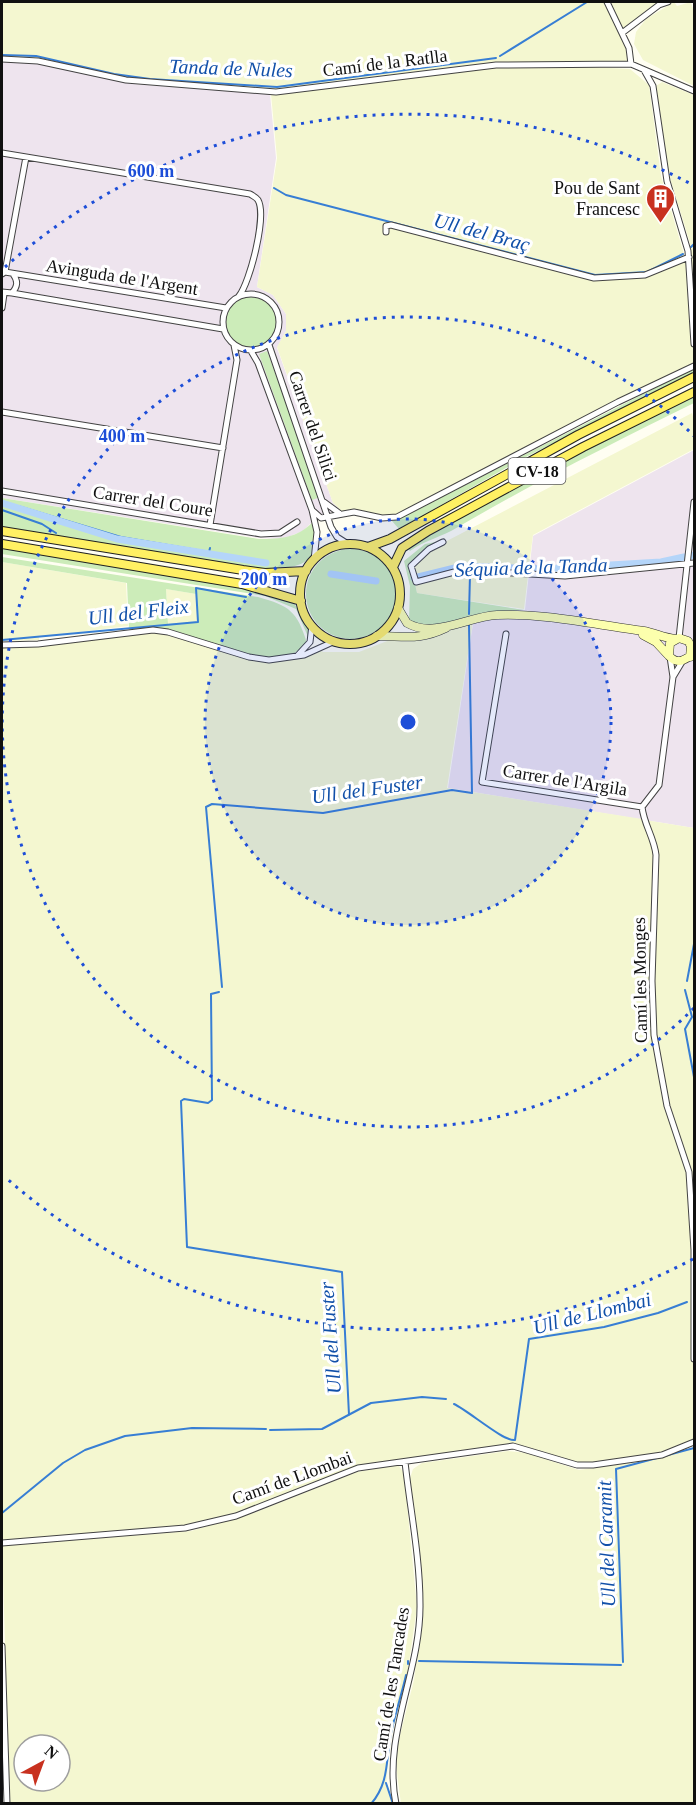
<svg xmlns="http://www.w3.org/2000/svg" width="696" height="1805" viewBox="0 0 696 1805" font-family="'Times New Roman',serif">
<style>
.industrial{fill:#eee4ee}
.farmland{fill:#f4f7d0;fill-rule:evenodd}
.green{fill:#ccecb9;fill-rule:evenodd}
.lines{fill:none;stroke-linecap:round;stroke-linejoin:round}
.stream{stroke:#377ed4;stroke-width:2}
.canal{stroke:#b4d5f9;stroke-width:7}
.minor-casing{stroke:#434343;stroke-width:7}
.secondary-casing{stroke:#323232;stroke-width:9}
.primary-casing{stroke:#212121;stroke-width:10}
.minor{stroke:#fff;stroke-width:5}
.secondary{stroke:#fcffad;stroke-width:8}
.primary{stroke:#fff063;stroke-width:8}
.ring{fill:none;stroke:#1d4ed8;stroke-width:3;stroke-dasharray:3 6}
.labels{text-anchor:middle;dominant-baseline:central;stroke-width:6;stroke-linejoin:round;paint-order:stroke}
.shield{fill:#fff;stroke:#585858;stroke-width:1.5}
.shield-label{font-size:16px;font-weight:bold;fill:#101010}
.street-label{font-size:18px;fill:#101010;stroke:#fff}
.poi-label{font-size:18px;fill:#101010;stroke:#fff;text-anchor:end}
.water-label{font-size:20px;font-style:italic;fill:#1150a9;stroke:#fff}
.centre{fill:#1d4ed8;stroke:#fff;stroke-width:3}
.ring-label{font-size:18px;text-anchor:middle;font-weight:bold;fill:#1d4ed8;stroke:#fff;stroke-width:6;stroke-linejoin:round;paint-order:stroke}
</style>
<rect width="100%" height="100%" fill="#fffef2"/>
<path class="industrial" d="M2,62L38,63L134,84L270,94L276,158L257,287L273,295L286,314V331L277,348L333,503L340,508L313,521L303,531L283,539L259,538L2,498Z
M694,450V828L448,788L476,604L525,610L533,536Z"/>
<path class="farmland" d="M2,2H606L628,48L631,63L496,64L276,91L126,79L38,60L2,58Z
M609,2H664L622,30Z
M674,2L677,6L691,2L694,13V86L643,60L634,44L636,32L646,19Z
M590,67L630,69L649,85L661,176L686,261L694,365L391,518L343,512L333,503L277,347L286,331V314L273,295L257,287L277,158L271,94L492,68Z
M662,82L694,95V295L690,243L668,172L656,86Z
M692,413L694,420V449L533,535L528,573L462,570L416,581L412,566L418,559L443,543Z
M2,562L126,583L128,626L39,637V640L2,641Z
M462,572L528,575L524,609L417,593L415,584Z
M166,589L196,594L198,622L168,624Z
M473,621L447,788L642,819L649,829L654,839L655,856L651,980L653,1037L663,1086L654,1035L653,981L657,856L655,838L645,820L694,828V1442L662,1455L593,1464H577L545,1452L513,1445L358,1467L236,1515L186,1528L2,1542V646L38,644L153,631L187,637L249,658L270,660L300,657L318,649L323,652H359L395,638L414,640L428,639Z
M694,1447V1803L401,1804L397,1773V1747L414,1680L423,1608L410,1478L413,1469L422,1463L508,1451L527,1453L579,1470L657,1459Z
M398,1465L404,1473L417,1607L407,1676L390,1740L386,1786L394,1803H10L2,1546L191,1531L254,1513L357,1472ZM24,1745H60V1781H24Z"/>
<path class="green" d="M226 322a25 25 0 1 1 50 0a25 25 0 1 1-50 0Z
M267,351L320,497L312,500L259,354Z
M694,368V372L522,459L399,529L392,521L413,512Z
M694,396V403C615,442 535,482 458,527C442,537 425,540 410,551L408,549C498,489 598,443 694,396Z
M2,498L259,539C281,539 297,538 313,522C322,565 301,568 265,569L2,527Z
M441,541L411,566L417,593L524,610C514,611 502,611 492,612C464,618 438,630 409,622L410,586L404,561L425,544Z
M2,548L233,586L294,603L308,625L309,639L296,609L265,596L2,554Z
M306 594a45 45 0 1 1 90 0a45 45 0 1 1-90 0Z
M2,557L258,597C290,606 297,611 307,643C273,680 210,639 171,630C157,627 143,629 129,630L127,583L2,562ZM166,589L196,594L198,622L168,624Z"/>
<g class="lines">
<path class="stream" d="M2,55L36,56L114,74L150,79L277,87L496,58
M500,56L587,2
M274,188L286,195L595,275L647,272L683,254
M691,247L694,244
M18,506L121,537L209,552L210,548
M2,510L42,524L56,533
M693,558H694
M536,569L539,571L662,564L680,560
M469,614L470,575
M2,640L198,622L196,588L246,597
M687,981L694,944
M222,987L206,807L212,804L323,813L452,790L472,793L469,625
M685,990L692,1017L685,1029L694,1077
M219,992L211,994L212,1100L208,1103L184,1099L181,1101L187,1247L342,1272L349,1415
M454,1404C469,1411 504,1442 515,1440L529,1339L604,1327L658,1313L687,1302
M270,1430L322,1429L371,1403L422,1397L446,1399
M2,1513L63,1463L85,1450L125,1436L192,1428L266,1429
M419,1661L621,1665
M623,1662L616,1469L694,1448
M408,1664V1661
M386,1783L393,1804
M371,1804C391,1781 385,1756 392,1729C396,1711 402,1693 406,1675"/>
<path class="canal" d="M2,503L117,539L266,563
M691,556L694,555
M331,574L376,581
M414,578L463,566L543,569L661,562L684,557"/>
<defs>
<path id="minor" d="M607,2L629,48L631,64
M622,33L659,5L668,2
M2,59L38,61L126,80L276,92L496,65L631,64L694,91
M644,70L653,86L667,181L688,251L694,344
M2,153L250,194C253,196 256,197 258,200C267,216 250,282 239,296
M386,232V226L391,225L594,278L645,275L689,257
M5,272L26,157
M2,274L5,272L226,308
M2,292L12,293C18,286 18,281 13,274
M12,293L223,329
M223 322a28 28 0 1 1 56 0a28 28 0 1 1-56 0Z
M2,308L4,294
M269,345L331,527L337,537L348,544
M251,351L258,363L312,510L317,532L314,560
M2,412L223,448
M2,491L261,534L280,533L297,522
M324,502L339,513
M312,510L321,518L354,512L382,518L397,517L618,402L694,366
M210,525L237,360L234,345
M443,542L429,549L411,566L416,582L462,570L565,576L694,563
M506,634L482,782L642,807
M679,638L694,502
M2,645L38,644L153,630L168,632L249,657L269,660L304,655L335,641
M298,655L310,642L312,625
M670,657L673,677L659,785L642,807C644,825 654,837 656,855L652,981L654,1035L667,1106L689,1172L694,1250V1359
M673,677L682,662
M2,1543L185,1528L236,1516L358,1468L513,1446L577,1465H593L662,1455L694,1442
M2,1646L7,1804
M396,1804C382,1735 421,1672 420,1604C420,1557 410,1508 405,1462"/>
<path id="secondary" d="M398,608L407,623C434,639 469,616 497,615C546,613 596,625 644,631C655,633 664,638 676,639
M643,635L656,642L668,655
M377,636C405,636 419,641 446,628
M690,657L691,646L688,641L679,638L670,643L669,656C679,666 684,659 694,654"/>
<path id="primary" d="M2,531L243,570L265,573L306,571
M2,544L242,584L301,601
M300 594a50 50 0 1 1 100 0a50 50 0 1 1-100 0Z
M368,547L390,539L578,435L694,377
M393,567L402,548L428,531L583,447L694,392"/>
</defs>
<use href="#minor" class="minor-casing"/>
<use href="#secondary" class="secondary-casing"/>
<use href="#primary" class="primary-casing"/>
<use href="#minor" class="minor"/>
<use href="#secondary" class="secondary"/>
<use href="#primary" class="primary"/>
</g>
<circle cx="408" cy="722" r="203" fill="#1d4ed8" fill-opacity=".12"/>
<g class="ring">
<circle cx="408" cy="722" r="203"/>
<path d="M694 1008A405 405 0 1 1 694 436"/>
<path d="M693 1259A608 608 0 0 1 5 1177M5 267A608 608 0 0 1 693 185"/>
</g>
<defs>
<symbol id="building-pin" viewBox="-11 -11 22 30"><path d="M0 17L-7.5 6A9.5 9.5 0 1 1 7.5 6Z" fill="#c8311f" stroke="#fff"/><path d="M-4-6H4V6H1V3H-1V6H-4ZM-2.5-4.3h1.7v1.8h-1.7ZM.8-4.3h1.7v1.8H.8ZM-2.5-1h1.7V.8h-1.7ZM.8-1h1.7V.8H.8Z" fill="#fff"/></symbol>
</defs>
<g fill-rule="evenodd">
<use href="#building-pin" x="644" y="182" width="33" height="45"/>
</g>
<g class="labels">
<rect class="shield" x="508.5" y="458" width="57" height="26" rx="4.5"/>
<g class="shield-label">
<text x="537" y="471">CV-18</text>
</g>
<g class="street-label">
<text transform="translate(385 63) rotate(-7)">Camí de la Ratlla</text>
<text transform="translate(122 277) rotate(9)">Avinguda de l'Argent</text>
<text transform="translate(313 426) rotate(71)">Carrer del Silici</text>
<text transform="translate(153 501) rotate(9)">Carrer del Coure</text>
<text transform="translate(565 780) rotate(9)">Carrer de l'Argila</text>
<text transform="translate(640 980) rotate(-91)">Camí les Monges</text>
<text transform="translate(292 1478) rotate(-20)">Camí de Llombai</text>
<text transform="translate(391 1684) rotate(-81)">Camí de les Tancades</text>
</g>
<g class="poi-label">
<text x="640" y="188">Pou de Sant<tspan x="640" dy="21">Francesc</tspan></text>
</g>
<g class="water-label">
<text transform="translate(231 68) rotate(2)">Tanda de Nules</text>
<text transform="translate(482 232) rotate(15)">Ull del Braç</text>
<text transform="translate(531 567) rotate(-2)">Séquia de la Tanda</text>
<text transform="translate(138 612) rotate(-7)">Ull del Fleix</text>
<text transform="translate(367 789) rotate(-8)">Ull del Fuster</text>
<text transform="translate(592 1313) rotate(-14)">Ull de Llombai</text>
<text transform="translate(330 1338) rotate(-94)">Ull del Fuster</text>
<text transform="translate(606 1544) rotate(-92)">Ull del Caramit</text>
</g>
</g>
<circle cx="408" cy="722" r="9" class="centre"/>
<g class="ring-label">
<text x="151" y="177">600 m</text>
<text x="122" y="442">400 m</text>
<text x="264" y="585">200 m</text>
</g>
<rect width="696" height="1805" fill="none" stroke="#101010" stroke-width="6"/>
<g transform="translate(42 1763) rotate(41)"><circle r="28" fill="#ffffff" stroke="#9f9f9f" stroke-width="1.5"/>
<path d="M0-4.5L10 22L0 15L-10 22Z" fill="#c8311f"/>
<text y="-9" font-size="16" font-weight="bold" text-anchor="middle" fill="#101010">N</text>
</g>
</svg>
